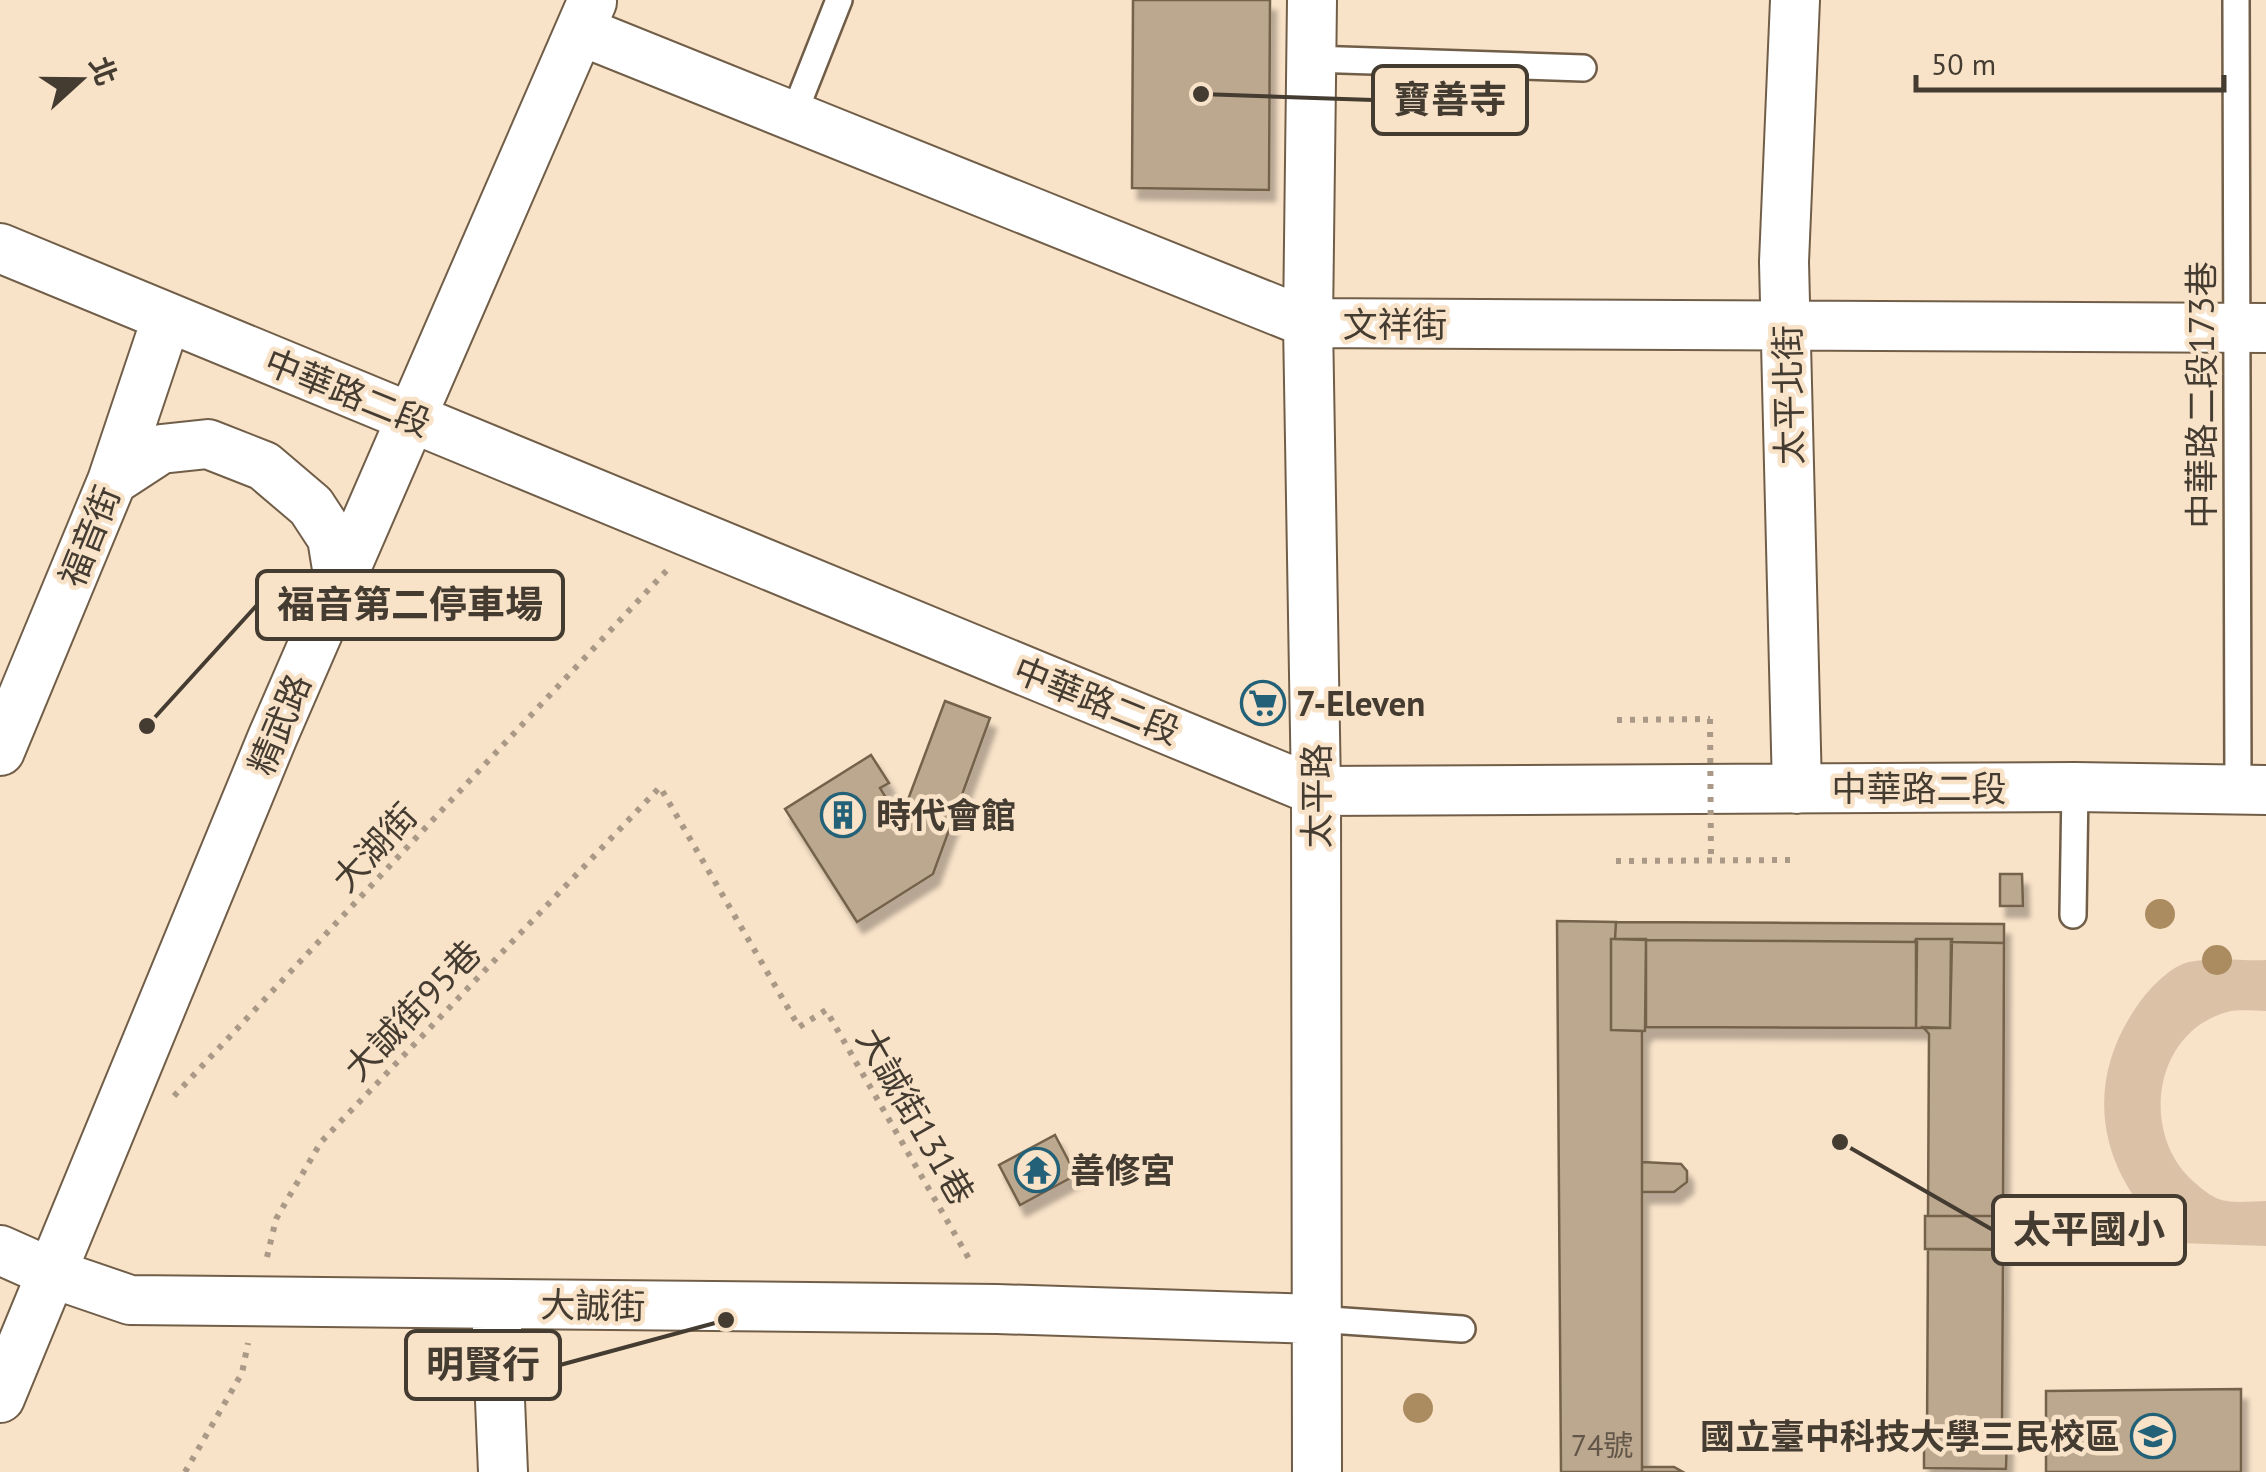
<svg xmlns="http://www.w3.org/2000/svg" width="2266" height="1472" viewBox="0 0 2266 1472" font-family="'PT Sans','Noto Sans TC',sans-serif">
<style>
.green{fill:#dbc2a6}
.building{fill:#bca78f;stroke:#75624c;stroke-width:2.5;filter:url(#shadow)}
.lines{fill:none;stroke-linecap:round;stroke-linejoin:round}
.service-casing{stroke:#715e48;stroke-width:30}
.minor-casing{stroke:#715e48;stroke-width:52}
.path{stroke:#aa9986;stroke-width:6;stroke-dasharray:5 8;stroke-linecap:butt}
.service{stroke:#fff;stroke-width:25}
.minor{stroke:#fff;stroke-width:48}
.path-bridge{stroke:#aa9986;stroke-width:6;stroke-dasharray:5 8;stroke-linecap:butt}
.tree{fill:#ab8c61}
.labels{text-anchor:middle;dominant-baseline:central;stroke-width:9;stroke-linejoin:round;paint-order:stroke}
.number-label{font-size:30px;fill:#625648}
.street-label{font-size:35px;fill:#443b31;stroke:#f8e2c8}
.poi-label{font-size:35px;font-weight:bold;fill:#443b31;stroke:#f8e2c8;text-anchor:start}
.leader{fill:none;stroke:#443b31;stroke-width:4}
.callout-dot{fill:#443b31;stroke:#f8e2c8;stroke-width:4}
.callout{fill:#f8e2c8;stroke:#443b31;stroke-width:4}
.callout-label{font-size:38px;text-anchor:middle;font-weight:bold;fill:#443b31}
</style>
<defs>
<filter id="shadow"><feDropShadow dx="6" dy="11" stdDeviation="2.5" flood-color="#0004"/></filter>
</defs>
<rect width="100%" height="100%" fill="#f8e2c8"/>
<path class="green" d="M2266,960V1011C2254,1011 2239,1009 2227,1012C2152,1033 2140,1135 2194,1182C2203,1190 2215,1200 2227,1201C2239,1203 2254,1201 2266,1201V1246L2178,1243C2101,1182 2079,1089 2137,1006C2148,990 2170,966 2189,962C2213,957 2242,961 2266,960Z"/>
<path class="building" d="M1133,0H1270L1269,190L1132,188Z
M945,701L990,718L933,874L857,922L785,809L871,755L889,783L880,788L900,821Z
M2000,874H2022L2023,906H2000Z
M1557,921L1616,922L1615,939H1611V1030L1642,1031V1472H1561Z
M1616,922L2004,924V943L1951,942L1952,939H1916L1915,942L1646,940L1615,939Z
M1611,939H1646L1645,1031L1611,1030Z
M1916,939H1952L1950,1028H1916Z
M1646,940L1917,942L1916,1028L1646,1027Z
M1951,942L2004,943L2003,1216H1928L1929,1034L1923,1027L1950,1028Z
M1055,1135L1076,1175L1020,1205L999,1165Z
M1642,1162L1681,1164L1687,1171V1182L1674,1192H1642Z
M1925,1216H2007V1250L1925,1249Z
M1928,1249H2003L2002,1435L1927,1434Z
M2241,1389V1472H2046V1391Z
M1924,1435H2007L2006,1469L1924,1468Z
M1642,1467H1674L1683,1472H1642Z"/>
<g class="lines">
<defs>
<path id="service" d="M2236,0L2238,790
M1311,59L1583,68
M793,116L839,0
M2073,915L2075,787
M1315,1319L1462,1329"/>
<path id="minor" d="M1312,0L1308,323L1316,791L1317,1472
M1795,0L1784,262L1797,789
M581,31L1308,323L2266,328
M0,248L1316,791L2075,787L2266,790
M112,481L161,449L208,444L264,466L311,506L332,538L339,581
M0,751L112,481L167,317
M0,1250L54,1274L130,1300L997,1309L1315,1319
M496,1304L503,1472
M0,1398L273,736L592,2"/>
</defs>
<use href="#service" class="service-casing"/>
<use href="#minor" class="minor-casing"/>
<path class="path" d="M1617,720L1710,719
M1616,861L1794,860
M174,1096L668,569
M267,1257L276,1219L321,1142L660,787L799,1027L826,1010L972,1264
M185,1472L242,1373L248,1343"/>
<use href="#service" class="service"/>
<use href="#minor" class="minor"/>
<path class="path-bridge" d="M1710,719L1711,860"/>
</g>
<g class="tree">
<circle cx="2160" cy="914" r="15"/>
<circle cx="2217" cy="960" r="15"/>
<circle cx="1418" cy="1408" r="15"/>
</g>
<defs>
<symbol id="supermarket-ring" viewBox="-11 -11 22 22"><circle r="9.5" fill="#f8e2c8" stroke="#226177" stroke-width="1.5"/><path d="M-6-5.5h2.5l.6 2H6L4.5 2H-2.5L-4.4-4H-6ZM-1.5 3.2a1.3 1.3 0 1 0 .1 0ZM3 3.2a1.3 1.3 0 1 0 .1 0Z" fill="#226177"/></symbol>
<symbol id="building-ring" viewBox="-11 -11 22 22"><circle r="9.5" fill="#f8e2c8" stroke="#226177" stroke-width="1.5"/><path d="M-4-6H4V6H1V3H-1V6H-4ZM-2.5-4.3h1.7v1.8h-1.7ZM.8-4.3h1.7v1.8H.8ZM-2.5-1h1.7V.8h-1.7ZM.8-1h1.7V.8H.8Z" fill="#226177"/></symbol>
<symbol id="temple-ring" viewBox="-11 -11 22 22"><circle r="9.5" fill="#f8e2c8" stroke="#226177" stroke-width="1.5"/><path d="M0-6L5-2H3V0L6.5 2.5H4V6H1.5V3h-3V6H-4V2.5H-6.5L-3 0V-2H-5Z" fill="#226177"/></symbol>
<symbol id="university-ring" viewBox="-11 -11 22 22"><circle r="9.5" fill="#f8e2c8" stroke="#226177" stroke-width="1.5"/><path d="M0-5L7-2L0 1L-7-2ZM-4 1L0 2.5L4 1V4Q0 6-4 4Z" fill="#226177"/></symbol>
</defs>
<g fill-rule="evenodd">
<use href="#supermarket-ring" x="1238" y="678" width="50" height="50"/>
<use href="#building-ring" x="818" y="790" width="50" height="50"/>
<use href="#temple-ring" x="1012" y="1145" width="50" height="50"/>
<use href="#university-ring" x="2128" y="1411" width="50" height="50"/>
</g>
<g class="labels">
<g class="number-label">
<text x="1602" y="1444">74號</text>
</g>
<g class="street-label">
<text x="1395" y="324">文祥街</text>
<text transform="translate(348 392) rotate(22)">中華路二段</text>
<text transform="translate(1788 395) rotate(-91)">太平北街</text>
<text transform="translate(2201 395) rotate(-90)">中華路二段173巷</text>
<text transform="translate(89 536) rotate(-68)">福音街</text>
<text transform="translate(1097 700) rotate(22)">中華路二段</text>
<text transform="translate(279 724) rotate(-67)">精武路</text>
<text x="1919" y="788">中華路二段</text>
<text transform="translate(1316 796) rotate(-90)">太平路</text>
<text transform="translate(374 847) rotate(-47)">大湖街</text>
<text transform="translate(412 1010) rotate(-46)">大誠街95巷</text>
<text transform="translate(916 1116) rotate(60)">大誠街131巷</text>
<text transform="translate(593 1305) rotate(1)">大誠街</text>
</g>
<g class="poi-label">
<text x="1296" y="703">7-Eleven</text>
<text x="876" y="815">時代會館</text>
<text x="1070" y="1170">善修宮</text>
<text x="2120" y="1436" text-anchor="end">國立臺中科技大學三民校區</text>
</g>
</g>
<path class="leader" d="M1201 94L1373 100M147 726L257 605M1840 1142L1993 1230M726 1320L560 1365"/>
<g class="callout-dot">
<circle cx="1201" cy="94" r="10"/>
<circle cx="147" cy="726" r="10"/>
<circle cx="1840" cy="1142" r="10"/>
<circle cx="726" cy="1320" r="10"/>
</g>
<g class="callout">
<rect x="1373" y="66" width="154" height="68" rx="10"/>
<rect x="257" y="571" width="306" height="68" rx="10"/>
<rect x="1993" y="1196" width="192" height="68" rx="10"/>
<rect x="406" y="1331" width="154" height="68" rx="10"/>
</g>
<g class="callout-label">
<text x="1450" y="113">寶善寺</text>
<text x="410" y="618">福音第二停車場</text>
<text x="2089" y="1243">太平國小</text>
<text x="483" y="1378">明賢行</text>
</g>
<g transform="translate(80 80) rotate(69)" stroke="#f8e2c8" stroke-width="8" paint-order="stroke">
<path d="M0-8L18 38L0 25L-18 38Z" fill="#443b31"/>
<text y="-15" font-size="28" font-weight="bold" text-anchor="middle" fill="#443b31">北</text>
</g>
<path d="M1916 75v15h308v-15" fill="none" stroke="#443b31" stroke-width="5"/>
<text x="1931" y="75" font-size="30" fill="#443b31" stroke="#f8e2c8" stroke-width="8" paint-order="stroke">50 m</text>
</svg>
